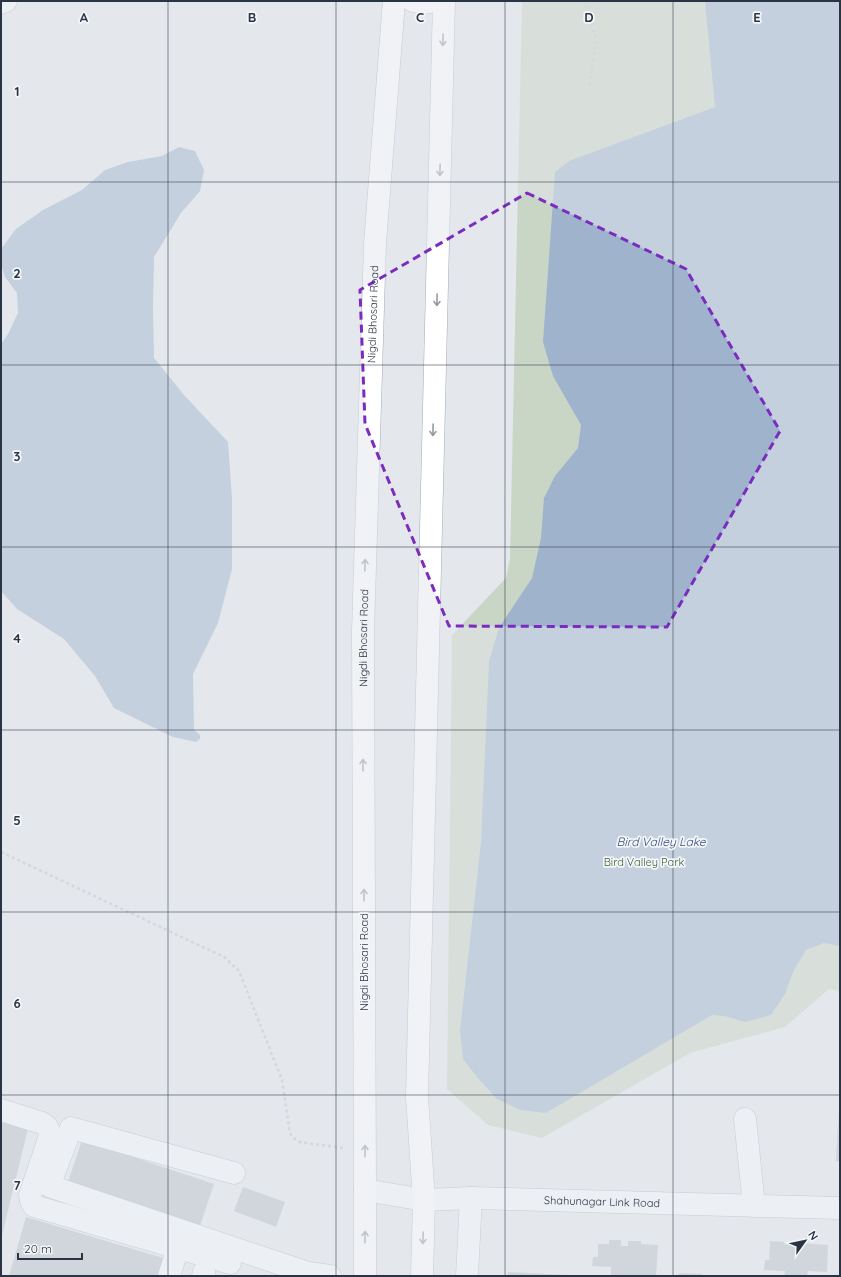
<svg xmlns="http://www.w3.org/2000/svg" width="841" height="1277" viewBox="0 0 841 1277" font-family="Quicksand,sans-serif">
<style>
.green{fill:#c9d6c5}
.water{fill:#9fb4cc}
.building{fill:#bbc0ca}
.lines{fill:none;stroke-linecap:round;stroke-linejoin:round}
.minor-casing{stroke:#a9aeb7;stroke-width:23}
.major-casing{stroke:#a3abb8;stroke-width:23}
.path{stroke:#c2c5cb;stroke-width:2.5;stroke-dasharray:3 3;stroke-linecap:butt}
.minor{stroke:#f7f8fa;stroke-width:22}
.major{stroke:#fff;stroke-width:22}
.oneway{stroke:#959aa2}
.marked{fill:none;stroke:#7b2cbf;stroke-width:3;stroke-dasharray:8 5;stroke-linejoin:round}
.grid{fill:none;stroke:#2b3445;stroke-width:1;stroke-opacity:0.55}
.labels{text-anchor:middle;dominant-baseline:central;stroke-width:3.5;stroke-linejoin:round;paint-order:stroke}
.street-label{font-size:11px;fill:#2b3445;stroke:#f4f6f9}
.park-label{font-size:11px;fill:#3f6138;stroke:#f4f6f9}
.water-label{font-size:12px;font-style:italic;fill:#34527a;stroke:#f4f6f9}
.grid-label{font-size:13px;text-anchor:middle;font-weight:bold;fill:#2b3445;stroke:#f4f6f9;stroke-width:3.5;stroke-linejoin:round;paint-order:stroke}
</style>
<rect width="100%" height="100%" fill="#e4e7ec"/>
<path class="green" d="M522,1H840V991L829,989L785,1027L690,1053L542,1138L488,1125L447,1089L452,635L506,578L510,559Z"/>
<path class="water" d="M705,1H840V946L824,943L806,950L794,970L785,994L771,1015L745,1022L724,1016L712,1015L546,1113L520,1110L497,1099L477,1077L463,1059L460,1030L481,842L489,661L499,628L532,578L541,538L544,498L555,476L578,448L581,425L553,376L543,342L555,172L569,161L715,107Z
M179,147L195,151L204,170L200,191L181,213L154,257L153,308L154,358L184,395L228,442L232,499V569L218,623L193,674L194,730L200,735V739L196,742L173,737L114,708L95,676L64,639L17,609L1,591V344L8,334L18,313L17,293L5,277L1,264V249L16,229L43,210L82,190L105,170L128,162L162,156Z"/>
<path class="building" d="M839,1109H840V1162L836,1161Z
M1,1120L28,1129L2,1235H1Z
M82,1140L214,1184L198,1232L66,1188Z
M243,1187L285,1202L276,1227L234,1211Z
M26,1217L163,1258L158,1276H9Z
M609,1240H621V1246H628V1241H641V1244L658,1245L656,1276H611V1267L592,1266L593,1257H598V1244H609Z
M770,1241L828,1245L827,1272L808,1271L807,1276H784L785,1271L764,1270L765,1260H769Z
M508,1272L568,1275V1276H507Z
M679,1273L702,1274V1276H679Z"/>
<g class="lines">
<defs>
<g id="minor">
<path d="M1,3L6,1"/>
<path d="M1,1110L42,1123C49,1127 50,1131 49,1139L30,1195L31,1201L34,1206L230,1263"/>
<path d="M745,1119L754,1206"/>
<path d="M234,1173L71,1128L49,1186L290,1267L308,1273L330,1276"/>
<path id="s1" d="M365,1190L424,1200L471,1198L840,1208"/>
<path d="M169,1276L178,1247"/>
<path d="M203,1276L204,1272"/>
<path d="M467,1276L471,1198"/>
</g>
<g id="major">
<path d="M413,1L424,3L435,1"/>
<path id="s2" d="M365,1276V1190L363,632L375,243L394,1"/>
<path d="M422,1276L424,1200L417,1097L444,1"/>
</g>
</defs>
<use href="#minor" class="minor-casing"/>
<use href="#major" class="major-casing"/>
<path class="path" d="M583,1L589,15L596,40L589,89
M1,852L224,957L239,971L282,1080L290,1133L293,1138L300,1142L343,1148"/>
<use href="#minor" class="minor"/>
<use href="#major" class="major"/>
</g>
<defs><path id="oneway-shaft" d="M-6 0H5M1.5-3L5.5 0L1.5 3" fill="none" stroke-width="1.6" stroke-linecap="round" stroke-linejoin="round"/></defs>
<g class="oneway">
<use href="#oneway-shaft" transform="translate(443 40) rotate(91)"/>
<use href="#oneway-shaft" transform="translate(440 170) rotate(91)"/>
<use href="#oneway-shaft" transform="translate(437 300) rotate(91)"/>
<use href="#oneway-shaft" transform="translate(433 430) rotate(91)"/>
<use href="#oneway-shaft" transform="translate(365 565) rotate(-88)"/>
<use href="#oneway-shaft" transform="translate(363 765) rotate(-90)"/>
<use href="#oneway-shaft" transform="translate(364 895) rotate(-90)"/>
<use href="#oneway-shaft" transform="translate(365 1151) rotate(-90)"/>
<use href="#oneway-shaft" transform="translate(365 1237) rotate(-89)"/>
<use href="#oneway-shaft" transform="translate(423 1238) rotate(92)"/>
</g>
<path d="M0 0H841V1277H0ZM527,193L686,269L780,431L667,627L449,626L365,424L360,290Z" fill="#e4e7ec" fill-opacity=".55" fill-rule="evenodd"/>
<path class="marked" d="M527,193L686,269L780,431L667,627L449,626L365,424L360,290Z"/>
<path class="grid" d="M168,1V1276M336,1V1276M505,1V1276M673,1V1276M1,182H840M1,365H840M1,547H840M1,730H840M1,912H840M1,1095H840"/>
<g class="labels">
<g class="street-label">
<text stroke="none"><textPath href="#s2" startOffset="962">Nigdi Bhosari Road</textPath></text>
<text stroke="none"><textPath href="#s2" startOffset="638">Nigdi Bhosari Road</textPath></text>
<text transform="translate(364 962) rotate(-90)">Nigdi Bhosari Road</text>
<text stroke="none"><textPath href="#s1" startOffset="238">Shahunagar Link Road</textPath></text>
</g>
<g class="park-label">
<text x="644" y="862">Bird Valley Park</text>
</g>
<g class="water-label">
<text x="661" y="841">Bird Valley Lake</text>
</g>
</g>
<g class="grid-label">
<text x="84" y="22">A</text>
<text x="252" y="22">B</text>
<text x="420" y="22">C</text>
<text x="589" y="22">D</text>
<text x="757" y="22">E</text>
<text x="17" y="96">1</text>
<text x="17" y="278">2</text>
<text x="17" y="461">3</text>
<text x="17" y="643">4</text>
<text x="17" y="825">5</text>
<text x="17" y="1008">6</text>
<text x="17" y="1190">7</text>
</g>
<rect width="841" height="1277" fill="none" stroke="#2b3445" stroke-width="4"/>
<g transform="translate(805 1241) rotate(57)" stroke="#f4f6f9" stroke-width="3" paint-order="stroke">
<path d="M0-3L7 15L0 10L-7 15Z" fill="#2b3445"/>
<text y="-6" font-size="11" font-weight="bold" text-anchor="middle" fill="#2b3445">N</text>
</g>
<path d="M18 1253v6h64v-6" fill="none" stroke="#2b3445" stroke-width="2"/>
<text x="24" y="1253" font-size="12" fill="#2b3445" stroke="#f4f6f9" stroke-width="3" paint-order="stroke">20 m</text>
</svg>
